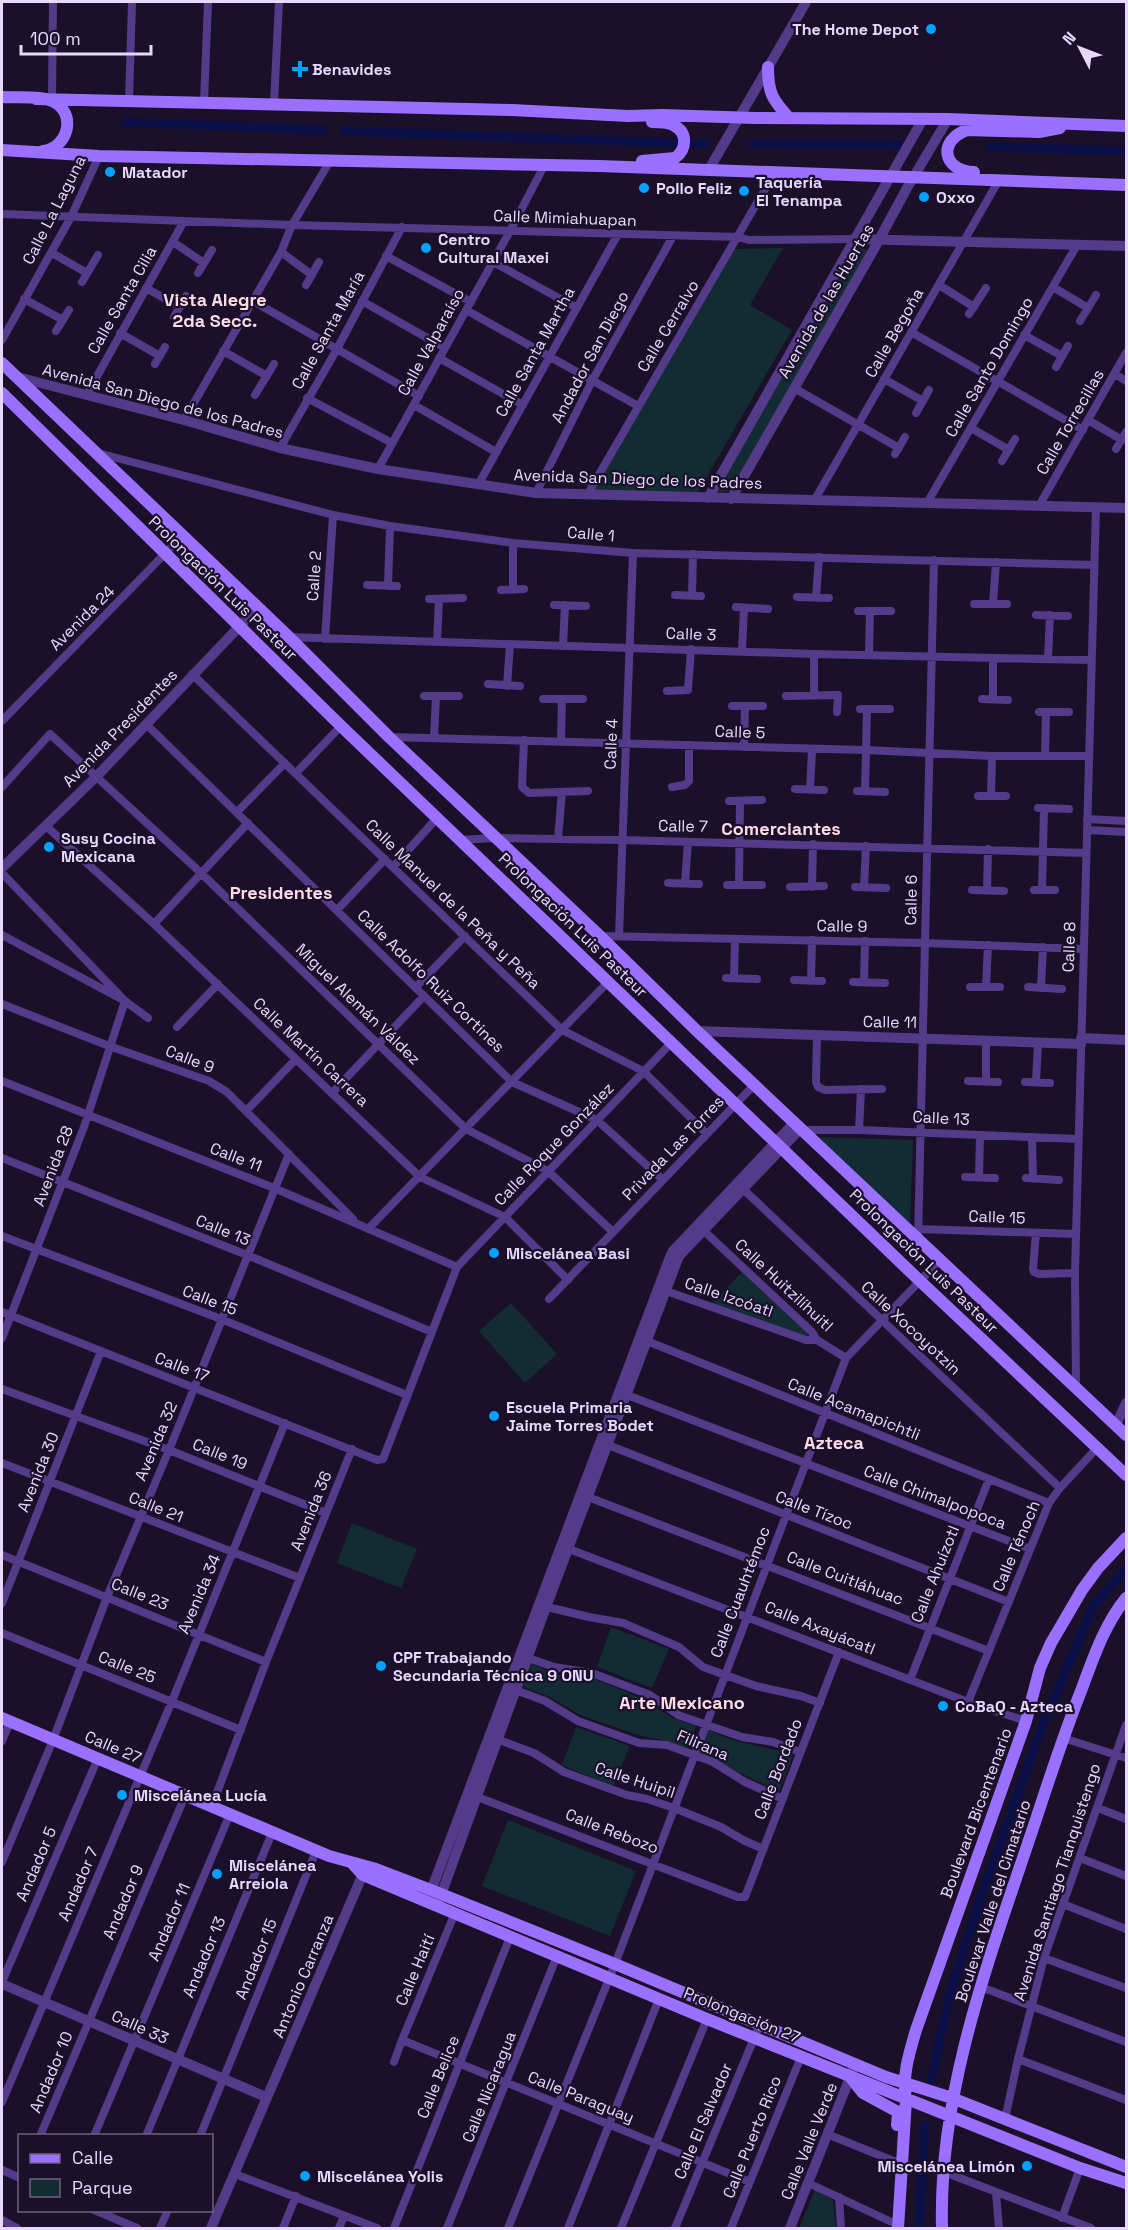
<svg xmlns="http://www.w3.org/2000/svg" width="1128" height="2230" viewBox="0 0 1128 2230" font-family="'Space Grotesk',sans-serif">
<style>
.green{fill:#132c33}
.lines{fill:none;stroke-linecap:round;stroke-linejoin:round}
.canal{stroke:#0a0f48;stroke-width:9}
.minor{stroke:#533b89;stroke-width:8}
.tertiary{stroke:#533b89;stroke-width:10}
.secondary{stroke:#9b6fff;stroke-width:12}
.poi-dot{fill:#04a0ff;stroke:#1b1029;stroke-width:2}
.labels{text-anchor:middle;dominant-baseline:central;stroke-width:4.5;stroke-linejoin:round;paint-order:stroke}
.poi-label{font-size:16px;font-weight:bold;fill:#e8d8ff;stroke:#1b1029;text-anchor:start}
.street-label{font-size:16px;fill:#e8d8ff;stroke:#1b1029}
.neighbourhood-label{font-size:18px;font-weight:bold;fill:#ffdae7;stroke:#1b1029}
</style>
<rect width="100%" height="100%" fill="#1b1029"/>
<path class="green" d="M862,247L867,250L860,267L731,491L715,493V490L856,249Z
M783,248L750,305L792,330L696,495L592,492L734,249Z
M818,1137L913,1140L910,1225Z
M743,1271L812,1334L809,1338L710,1305Z
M511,1303L557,1354L525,1383L479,1331Z
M352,1523L417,1549L401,1588L337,1563Z
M611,1627L669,1649L652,1688L597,1667Z
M530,1663L555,1674L590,1677L646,1700L672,1718L696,1726L687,1748L668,1741L641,1736L580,1715L550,1697L523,1687Z
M576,1727L630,1746L613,1786L562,1765Z
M708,1730C735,1744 765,1746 793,1755L779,1792L698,1752Z
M508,1820L636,1871L610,1936L482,1886Z
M815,2190L833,2200L836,2228H799Z"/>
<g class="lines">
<path class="canal" d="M125,122L324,130
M344,131L705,144
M753,144L900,145
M990,147L1126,151
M931,2080L950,1994L980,1899L1043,1724L1094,1605L1126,1569
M919,2228L925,2126"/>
<path class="minor" d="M52,98L53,2
M129,100L132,2
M204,102L208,2
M274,104L279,2
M2,214L292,225L738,237L749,240L856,239
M173,242L204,263
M281,252L312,275
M52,253L87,273
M386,256L471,302
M493,262L577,308
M198,273L212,250
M82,282L98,255
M306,285L319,262
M939,285L974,307
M1053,287L1088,308
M146,288L180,307
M24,299L63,320
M253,301L419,396
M362,301L445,348
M466,310L638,406
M969,314L986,288
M174,317L186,296
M1080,321L1096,295
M56,331L69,310
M911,332L1083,430
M120,333L160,356
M1024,335L1062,356
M2,340L71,217L99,156
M223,351L267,376
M439,358L523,405
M155,364L165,347
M1056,367L1068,346
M1115,374L1126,381
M884,379L923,401
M794,388L899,448
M87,394L184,221
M255,395L274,364
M307,398L392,443
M414,405L496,452
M916,413L929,390
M184,420L281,252L292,225L330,161
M1088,420L1122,440
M971,428L1009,450
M280,448L337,349L402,227
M1116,449L1126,432
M98,453L333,515L390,526L513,543L633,553L1094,565
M895,454L905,437
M1002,461L1015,439
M378,469L510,231L544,166
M478,485L618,234
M536,493L592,381L673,236
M587,495L775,172
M814,501L999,180
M927,503L1077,245
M1039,506L1126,353
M513,543V589
M367,585L397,586
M388,586L390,526
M501,590L524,589
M675,595L701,596
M692,596L693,554
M797,597L829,598
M816,597L819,557
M429,599L463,598
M974,604H1007
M993,604L996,562
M554,605L586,606
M736,607L768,609
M858,611H891
M1036,615L1068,616
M289,637L814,654L1091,660
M325,639L333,515
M437,642L439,599
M563,646L565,605
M742,651L744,608
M869,654L870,611
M1048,659L1050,615
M192,674L562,1030L643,1071L707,1134
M488,684L520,686
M507,686L510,644
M667,691L688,690L691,649
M814,695V654
M424,696H459
M786,696L838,695L837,712
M543,699H583
M982,699L1008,700
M993,699V658
M732,706H763
M860,709H890
M1039,712H1069
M2,721L183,535
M146,724L512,1082L597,1120L663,1180
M389,737L866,750L992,756H1089
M434,738L436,696
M524,740L522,787L529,793L588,791
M561,741L562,699
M744,747L745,706
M1045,756L1046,712
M296,773L341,726
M2,787L50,734L201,873L466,1129L548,1171L613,1232
M672,787L685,785L689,781V745
M795,789L824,790
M810,790L812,750
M857,791L885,792
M865,791L867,709
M978,796H1006
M991,796L992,756
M729,801L762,800
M1038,808L1069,809
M237,812L285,763
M1087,819L1126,821
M46,826L154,924L420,1177L505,1217L568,1280
M1087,830L1126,832
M558,839L562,792
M460,840L495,838L622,840L1086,853
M393,867L437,818
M2,873L125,1001
M668,883L699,884
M685,883L688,842
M727,885H762
M739,885L740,801
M790,887L824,886
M812,887L813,844
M855,887L886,888
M864,887L866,846
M972,890L1004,891
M1034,890H1055
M1042,890L1044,809
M987,891L988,849
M337,910L385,859
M154,924L248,823
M2,935L125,1001L148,1018
M600,936L925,943L1084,949
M619,936L633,553
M726,978L757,979
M734,978L735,939
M794,980L822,981
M811,981L812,940
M853,982L885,983
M864,982L865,941
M416,987L465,936
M970,987H1000
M986,987L988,945
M1028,987L1062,989
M1041,988L1043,947
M2,1004L109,1046L209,1081L227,1092L353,1219
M177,1027L218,984
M817,1035L816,1082L818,1087L825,1090L882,1089
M2,1081L274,1188L457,1267
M968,1081L998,1082
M986,1081V1040
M1025,1082L1050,1083
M1036,1082L1038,1043
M332,1093L424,996
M246,1111L296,1059
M801,1130H859L1078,1139
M859,1130L861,1089
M1032,1137L1033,1179
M2,1158L247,1255L432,1332
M965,1177L995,1178
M979,1177L980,1135
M1026,1178L1059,1180
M743,1189L1060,1488
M368,1229L608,982
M918,1229L1076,1234
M704,1231L812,1332L817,1340L846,1358
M1036,1233L1033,1269L1034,1272L1039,1274L1075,1273
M2,1236L221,1319L407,1395
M918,1240L934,560
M666,1291L806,1340H817
M549,1299L754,1085
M2,1312L377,1460L383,1459L457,1267L672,1042
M2,1338L84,1127L125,1001
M647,1341L1049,1503
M1076,1387L1075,1273L1096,507
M2,1389L169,1450L326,1513
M627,1395L1030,1549
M608,1445L1009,1602
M2,1463L300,1578
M588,1497L989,1651
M569,1549L968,1702L1026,1721
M2,1555L266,1662
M2,1603L101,1351
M543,1606L589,1617L623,1623L679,1647L703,1667L756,1686L801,1696L820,1703
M2,1633L241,1730
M528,1658L554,1667L592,1673L650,1695L678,1715L742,1737L773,1742L800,1752
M910,1680L989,1479
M510,1688L545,1701L578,1721L639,1743L667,1745L713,1762L745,1782L783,1799
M968,1702L1049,1503L1060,1488L1097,1448
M1063,1738L1126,1758
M499,1740L534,1753L564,1772L627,1795L647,1799L674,1808L721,1827L743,1840L763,1849
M2,1741L10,1722
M472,1795L738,1897H745L839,1652
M212,1806L266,1662L352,1449
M1098,1808L1126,1819
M1080,1858L1126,1876
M2,1862L53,1740L107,1597L169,1450L289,1154
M1063,1904L1126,1929
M1044,1958L1126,1988
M2,1982L98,1758
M981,1987L1126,2042
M402,2040L750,2182
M1018,2059L1126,2100
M394,2062L402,2040L455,1913
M2,2102L172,1701L285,1423
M1005,2119L1018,2059L1044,1958L1126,1725
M827,2134L901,2164
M40,2136L185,1796
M94,2136L230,1814
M146,2136L272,1833
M200,2136L316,1851
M2,2170L20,2178
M944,2172L1091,2228
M235,2174L377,2228
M808,2183L898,2225
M996,2193L999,2228
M839,2197L841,2228
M94,2210L137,2228
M1062,2218L1080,2168
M2,2220L17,2228
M160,2228L168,2210
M283,2228L296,2196
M339,2228L344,2216
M394,2228L510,1937
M447,2228L557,1956
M508,2228L615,1964L846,1358L939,1261
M568,2228L659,1999
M621,2228L707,2019
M675,2228L760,2024
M731,2228L801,2057"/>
<path class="tertiary" d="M708,171L806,2
M856,239L1126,246
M17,377L184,420L280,448L378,469L536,493L1126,508
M708,498L923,119
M731,499L874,249L907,188L948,119
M2,868L97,776L258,607
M697,1031L1081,1044
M1081,1038L1126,1040
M1116,1425L1126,1403
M429,1896L670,1257L673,1251L794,1123
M437,1906L546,1607L677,1261L680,1255L800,1129
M2,1984L266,2097
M211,2228L365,1869
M790,2228L853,2070"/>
<path class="secondary" d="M768,67C768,93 772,99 789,118
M2,97C15,98 43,95 54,102C77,114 68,148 43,151
M36,99L512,110L628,116L662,115L755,118L948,119L1126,126
M2,150L99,156L599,166L1126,185
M642,161L675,158C687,149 688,132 673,125C667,122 659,122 652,122
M974,172C943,171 937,141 967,130L1039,132L1060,128
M2,363L289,637L389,737L600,936L697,1031L1126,1435
M2,393L341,726L920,1281L1126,1475
M2,1718L329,1856L376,1869L431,1890L615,1964L886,2077L952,2098L1126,2167
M352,1863L363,1875L707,2019L1080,2168L1126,2183
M851,2078L863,2093L898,2112L897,2125
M898,2228L906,2100C902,2075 909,2054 916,2030L1026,1721L1040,1668L1051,1643L1082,1590L1098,1568L1126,1538
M942,2228C938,2080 998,1937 1043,1798C1055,1762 1067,1726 1081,1691C1093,1659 1104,1625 1126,1598"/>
</g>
<g class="poi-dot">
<circle cx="931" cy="29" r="6"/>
<path d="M297 60h6v6h6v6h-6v6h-6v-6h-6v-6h6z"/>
<circle cx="110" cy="172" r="6"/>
<circle cx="644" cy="188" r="6"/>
<circle cx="744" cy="191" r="6"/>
<circle cx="924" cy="197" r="6"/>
<circle cx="426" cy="248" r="6"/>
<circle cx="49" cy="847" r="6"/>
<circle cx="494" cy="1253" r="6"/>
<circle cx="494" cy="1416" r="6"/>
<circle cx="381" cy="1666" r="6"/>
<circle cx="943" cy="1706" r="6"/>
<circle cx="122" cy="1795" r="6"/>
<circle cx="217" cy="1874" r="6"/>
<circle cx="1027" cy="2166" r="6"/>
<circle cx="305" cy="2176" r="6"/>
</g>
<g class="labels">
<g class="poi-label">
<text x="919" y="29" text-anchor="end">The Home Depot</text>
<text x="312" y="69">Benavides</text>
<text x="122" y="172">Matador</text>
<text x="756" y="182">Taquería<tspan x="756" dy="18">El Tenampa</tspan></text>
<text x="656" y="188">Pollo Feliz</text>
<text x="936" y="197">Oxxo</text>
<text x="438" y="239">Centro<tspan x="438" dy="18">Cultural Maxei</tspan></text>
<text x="61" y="838">Susy Cocina<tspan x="61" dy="18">Mexicana</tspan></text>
<text x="506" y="1253">Miscelánea Basi</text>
<text x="506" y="1407">Escuela Primaria<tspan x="506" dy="18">Jaime Torres Bodet</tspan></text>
<text x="393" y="1657">CPF Trabajando<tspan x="393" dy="18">Secundaria Técnica 9 ONU</tspan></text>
<text x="955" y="1706">CoBaQ - Azteca</text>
<text x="134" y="1795">Miscelánea Lucía</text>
<text x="229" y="1865">Miscelánea<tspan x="229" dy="18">Arreiola</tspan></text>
<text x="1015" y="2166" text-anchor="end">Miscelánea Limón</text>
<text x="317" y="2176">Miscelánea Yolis</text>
</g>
<g class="street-label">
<text transform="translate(54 210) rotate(-63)">Calle La Laguna</text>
<text transform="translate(565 218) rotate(2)">Calle Mimiahuapan</text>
<text transform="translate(122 300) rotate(-60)">Calle Santa Cilia</text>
<text transform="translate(826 301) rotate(-60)">Avenida de las Huertas</text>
<text transform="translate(668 326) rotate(-59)">Calle Cerralvo</text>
<text transform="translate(328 330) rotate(-61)">Calle Santa María</text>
<text transform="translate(894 333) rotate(-60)">Calle Begoña</text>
<text transform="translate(431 342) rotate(-61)">Calle Valparaíso</text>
<text transform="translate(535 352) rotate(-61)">Calle Santa Martha</text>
<text transform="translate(590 357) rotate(-62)">Andador San Diego</text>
<text transform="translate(989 367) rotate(-60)">Calle Santo Domingo</text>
<text transform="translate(163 401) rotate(15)">Avenida San Diego de los Padres</text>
<text transform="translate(1070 422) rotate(-60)">Calle Torrecillas</text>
<text transform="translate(638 479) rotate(2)">Avenida San Diego de los Padres</text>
<text transform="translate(591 534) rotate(5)">Calle 1</text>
<text transform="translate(314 576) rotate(-86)">Calle 2</text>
<text transform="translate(223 588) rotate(44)">Prolongación Luis Pasteur</text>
<text transform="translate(82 618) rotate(-45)">Avenida 24</text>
<text transform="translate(691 634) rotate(2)">Calle 3</text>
<text transform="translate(120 728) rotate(-46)">Avenida Presidentes</text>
<text transform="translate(740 732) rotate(2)">Calle 5</text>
<text transform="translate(611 744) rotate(-88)">Calle 4</text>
<text transform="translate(683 826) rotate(1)">Calle 7</text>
<text transform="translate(911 900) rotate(-89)">Calle 6</text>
<text transform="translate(453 904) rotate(44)">Calle Manuel de la Peña y Peña</text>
<text transform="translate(573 925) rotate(44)">Prolongación Luis Pasteur</text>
<text transform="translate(842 926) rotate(1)">Calle 9</text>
<text transform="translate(1069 947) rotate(-88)">Calle 8</text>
<text transform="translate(431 981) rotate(44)">Calle Adolfo Ruiz Cortines</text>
<text transform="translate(358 1004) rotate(44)">Miguel Alemán Váldez</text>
<text transform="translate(890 1022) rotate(1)">Calle 11</text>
<text transform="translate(311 1052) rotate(43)">Calle Martín Carrera</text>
<text transform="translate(190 1059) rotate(21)">Calle 9</text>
<text transform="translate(941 1118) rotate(3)">Calle 13</text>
<text transform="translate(554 1144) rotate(-46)">Calle Roque González</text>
<text transform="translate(673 1148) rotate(-46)">Privada Las Torres</text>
<text transform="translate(236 1157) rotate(21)">Calle 11</text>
<text transform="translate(53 1166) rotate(-69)">Avenida 28</text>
<text transform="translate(997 1217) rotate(2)">Calle 15</text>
<text transform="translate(223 1230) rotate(22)">Calle 13</text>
<text transform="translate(924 1261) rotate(44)">Prolongación Luis Pasteur</text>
<text transform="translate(784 1285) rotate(43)">Calle Huitzilíhuitl</text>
<text transform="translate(729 1297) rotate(19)">Calle Izcóatl</text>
<text transform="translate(210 1300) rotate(21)">Calle 15</text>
<text transform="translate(911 1328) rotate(43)">Calle Xocoyotzin</text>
<text transform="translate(182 1367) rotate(21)">Calle 17</text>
<text transform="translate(854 1409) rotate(22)">Calle Acamapichtli</text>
<text transform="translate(156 1441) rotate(-67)">Avenida 32</text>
<text transform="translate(220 1454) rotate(22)">Calle 19</text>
<text transform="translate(38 1472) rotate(-68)">Avenida 30</text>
<text transform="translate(935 1497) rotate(21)">Calle Chimalpopoca</text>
<text transform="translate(156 1507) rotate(22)">Calle 21</text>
<text transform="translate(814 1510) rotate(21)">Calle Tízoc</text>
<text transform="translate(311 1511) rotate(-68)">Avenida 36</text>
<text transform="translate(1016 1546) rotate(-67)">Calle Ténoch</text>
<text transform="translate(935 1574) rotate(-68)">Calle Ahuízotl</text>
<text transform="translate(845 1578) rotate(21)">Calle Cuitláhuac</text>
<text transform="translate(740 1592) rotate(-69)">Calle Cuauhtémoc</text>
<text transform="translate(140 1594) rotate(22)">Calle 23</text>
<text transform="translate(199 1594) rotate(-67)">Avenida 34</text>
<text transform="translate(820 1628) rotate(22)">Calle Axayácatl</text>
<text transform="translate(127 1667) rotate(22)">Calle 25</text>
<text transform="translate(703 1745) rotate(23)">Filirana</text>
<text transform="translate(113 1747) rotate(23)">Calle 27</text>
<text transform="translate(778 1769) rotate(-69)">Calle Bordado</text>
<text transform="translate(635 1780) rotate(18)">Calle Huipil</text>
<text transform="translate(976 1813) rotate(-70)">Boulevard Bicentenario</text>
<text transform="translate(612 1831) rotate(21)">Calle Rebozo</text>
<text transform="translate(36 1864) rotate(-67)">Andador 5</text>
<text transform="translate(1057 1882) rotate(-72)">Avenida Santiago Tianquistengo</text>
<text transform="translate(78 1884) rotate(-67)">Andador 7</text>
<text transform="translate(993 1901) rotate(-72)">Boulevar Valle del Cimatario</text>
<text transform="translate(123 1902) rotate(-67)">Andador 9</text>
<text transform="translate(169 1922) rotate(-67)">Andador 11</text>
<text transform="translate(204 1957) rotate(-67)">Andador 13</text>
<text transform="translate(256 1959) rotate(-68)">Andador 15</text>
<text transform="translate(415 1970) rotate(-67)">Calle Haití</text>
<text transform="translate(303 1976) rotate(-67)">Antonio Carranza</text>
<text transform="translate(742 2015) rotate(22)">Prolongación 27</text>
<text transform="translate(140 2027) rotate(24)">Calle 33</text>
<text transform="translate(51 2072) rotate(-67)">Andador 10</text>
<text transform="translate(438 2077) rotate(-68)">Calle Belice</text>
<text transform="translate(489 2087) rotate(-68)">Calle Nicaragua</text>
<text transform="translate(581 2097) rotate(22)">Calle Paraguay</text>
<text transform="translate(703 2121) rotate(-67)">Calle El Salvador</text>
<text transform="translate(752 2137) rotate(-68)">Calle Puerto Rico</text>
<text transform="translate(809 2141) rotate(-68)">Calle Valle Verde</text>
</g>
<g class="neighbourhood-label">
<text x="215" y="299">Vista Alegre<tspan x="215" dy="21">2da Secc.</tspan></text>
<text x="781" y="828">Comerciantes</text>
<text x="281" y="892">Presidentes</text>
<text x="834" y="1442">Azteca</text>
<text x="682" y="1702">Arte Mexicano</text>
</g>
</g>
<rect width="1128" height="2230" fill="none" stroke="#e8d8ff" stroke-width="6"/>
<rect x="18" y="2134" width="195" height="78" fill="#1b1029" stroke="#6d607f" stroke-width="1.5"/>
<rect x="30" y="2154" width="30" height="9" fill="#9b6fff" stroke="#6d607f" stroke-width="1.5"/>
<text x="72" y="2164" font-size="18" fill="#e8d8ff">Calle</text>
<rect x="30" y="2179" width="30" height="18" fill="#132c33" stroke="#6d607f" stroke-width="1.5"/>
<text x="72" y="2194" font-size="18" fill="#e8d8ff">Parque</text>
<g transform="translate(1080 48) rotate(312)" stroke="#1b1029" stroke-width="4.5" paint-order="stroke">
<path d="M0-4.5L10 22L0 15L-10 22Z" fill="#e8d8ff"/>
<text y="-9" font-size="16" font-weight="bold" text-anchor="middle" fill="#e8d8ff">N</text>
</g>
<path d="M21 45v9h130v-9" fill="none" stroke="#e8d8ff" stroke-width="3"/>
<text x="30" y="45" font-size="18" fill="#e8d8ff" stroke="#1b1029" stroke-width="4.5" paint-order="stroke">100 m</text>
</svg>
